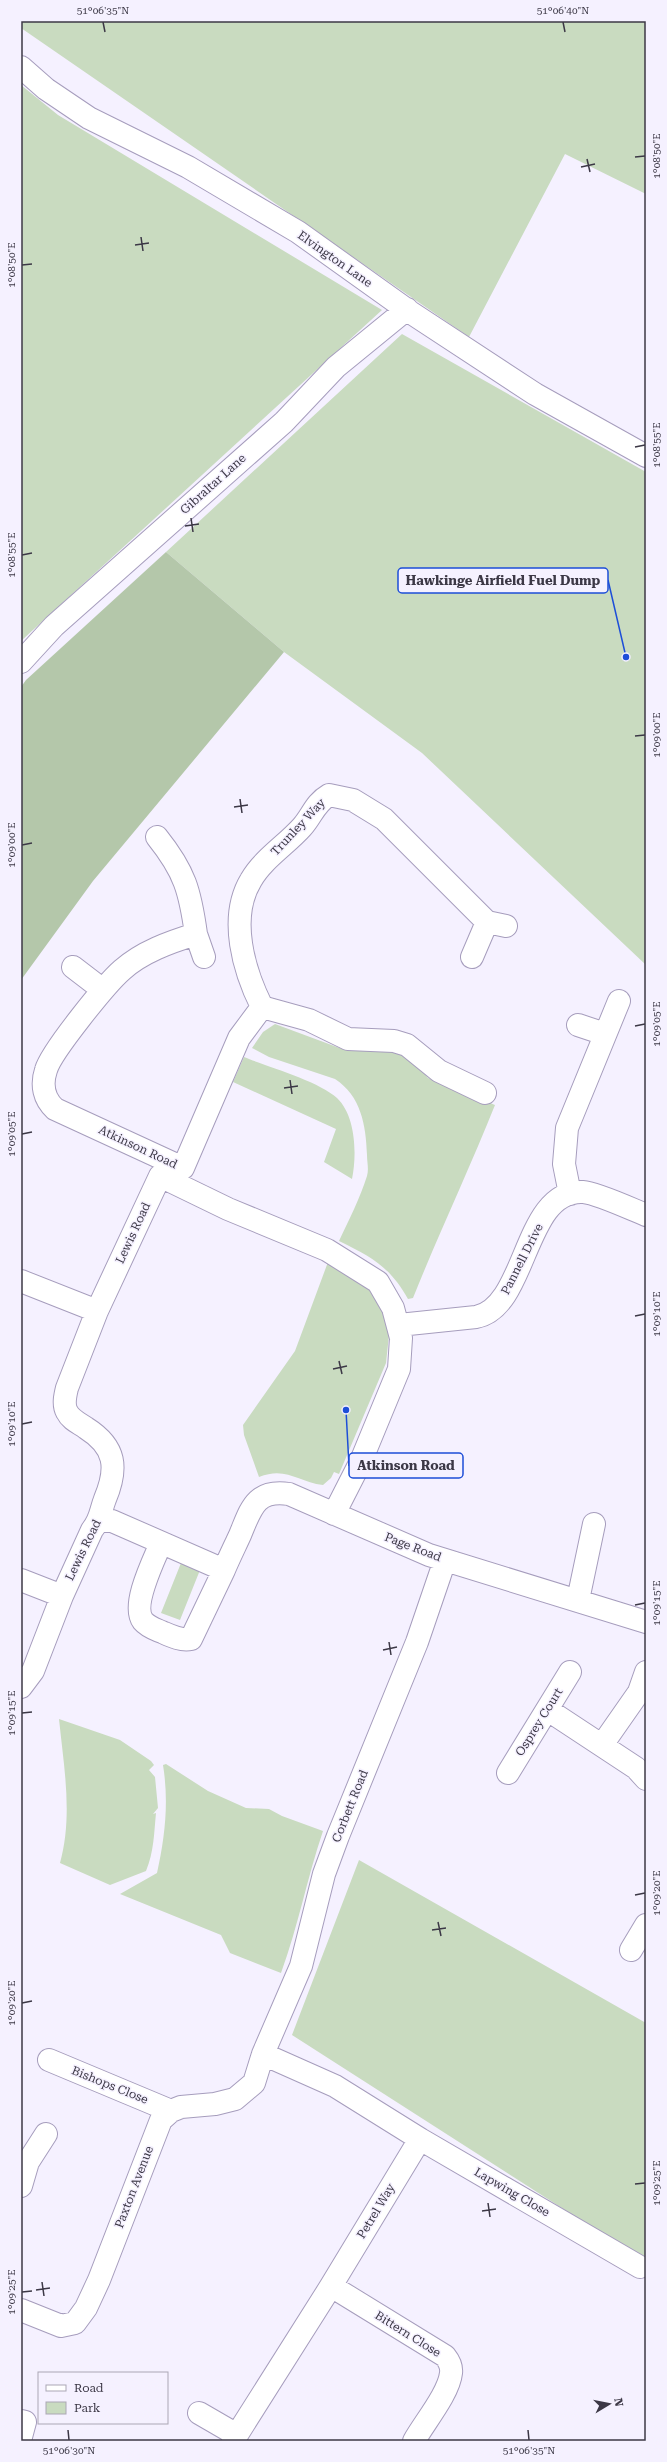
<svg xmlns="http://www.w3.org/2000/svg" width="667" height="2462" viewBox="0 0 667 2462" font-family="'Roboto Serif',serif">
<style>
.green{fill:#c9dbc0}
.forest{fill:#b4c7aa}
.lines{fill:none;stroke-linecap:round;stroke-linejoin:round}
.minor-casing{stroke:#a69dbd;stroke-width:24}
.minor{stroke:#fff;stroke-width:22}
.ticks{fill:none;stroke:#3c3846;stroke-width:1.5}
.labels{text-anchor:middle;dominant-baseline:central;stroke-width:3;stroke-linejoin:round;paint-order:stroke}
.street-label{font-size:12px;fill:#3c3846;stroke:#f5f1ff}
.leader{fill:none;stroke:#1d4ed8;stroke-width:1.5}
.callout-dot{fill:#1d4ed8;stroke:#f5f1ff;stroke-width:1.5}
.callout{fill:#f5f1ff;stroke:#1d4ed8;stroke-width:1.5}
.callout-label{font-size:13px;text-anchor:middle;font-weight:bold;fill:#3c3846}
.neatline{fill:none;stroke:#3c3846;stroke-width:1.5}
.ticks-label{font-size:10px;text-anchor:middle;fill:#3c3846}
</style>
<rect width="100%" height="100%" fill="#f5f1ff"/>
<path class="green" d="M21,21H646V194L565,154L469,337L21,28Z
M21,85L58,115L382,310L21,641Z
M402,334L646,472V965L422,753L284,652L166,552Z
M275,1024L345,1050L387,1051L405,1055L419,1066L428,1078L495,1105C469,1170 439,1233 413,1298L408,1299C390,1267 372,1257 339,1241C349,1220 360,1198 367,1176C369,1169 367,1162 367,1155C366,1125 361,1096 335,1079L269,1057L252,1048L263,1032Z
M244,1057C268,1067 319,1081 337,1098C356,1116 357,1155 352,1179L324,1162L336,1129L233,1082Z
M328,1262L368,1287L382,1308L389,1335L386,1363L339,1474L334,1472L331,1478L323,1485C298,1482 286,1466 259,1477L244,1435L243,1425L295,1351Z
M181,1563L200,1570L180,1620L161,1613Z
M59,1719L120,1740L151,1761L154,1765L149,1770L155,1777L158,1808L153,1814L156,1813C154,1833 154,1852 146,1871L110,1885L60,1863C73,1816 64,1768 59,1719Z
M166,1764L208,1791L246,1808L269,1809L282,1816L323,1831C307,1878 298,1927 281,1973L230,1953L221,1935L120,1894L157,1873C165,1837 169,1802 163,1765Z
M359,1860L646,2023V2262L292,2035Z"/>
<path class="forest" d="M166,552L284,652L93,881L21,980V687L26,680Z"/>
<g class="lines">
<defs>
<path id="minor" d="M21,67L46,89L89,118L188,167L298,232L410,312L535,394L646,456
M21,662L54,626L284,422L336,367L407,309
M157,837C185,872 190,891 196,934C170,942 142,952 122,970C106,984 51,1052 46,1070C41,1085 44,1099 55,1109L183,1168L160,1176L228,1209L327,1250L378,1282L393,1308L401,1338L399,1369L361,1461L334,1514
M196,934L204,957
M472,957L487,922
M73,967L103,990
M578,1025L605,1034
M485,1093L439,1071L407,1045L394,1041L348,1039L309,1020L262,1007C244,971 228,918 251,880C263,859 286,845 302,827C312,816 315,803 329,795L353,800L384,819L487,922L506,926
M183,1168L239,1038L262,1007
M570,1194L564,1164L567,1128L619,1001
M21,1281L97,1311
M399,1325L476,1317C528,1307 523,1189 583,1192C597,1193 631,1209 646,1215
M99,1521H112L224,1570C229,1558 235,1546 240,1535C251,1509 255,1489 289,1494L429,1555L646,1622
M161,1543C154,1560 131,1605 143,1621C148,1627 155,1629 162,1632C171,1636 181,1641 191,1639L224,1570
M21,1580L62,1596
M578,1600L594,1524
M21,1687L33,1671L62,1596L92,1530C101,1519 100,1512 105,1499C118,1468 116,1447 86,1428C79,1423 71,1420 67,1412C63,1405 65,1396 67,1388L97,1311L160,1176
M548,1710L636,1768L646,1779
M602,1745L639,1692L646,1672
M508,1773L570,1672
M631,1950L646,1925
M49,2060L171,2111
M420,2139L640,2267
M21,2186L28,2162L46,2134
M331,2286L445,2356C449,2361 452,2366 451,2373C449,2393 424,2423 414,2441
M21,2310L61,2326L75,2323L86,2308L99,2280L161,2120L171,2111L181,2107L215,2104L235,2099L254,2083L263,2054L301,1966L324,1874L338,1836L417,1642L445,1560
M199,2413L237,2435
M21,2421L25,2422L21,2437
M233,2441L331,2286L420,2139L335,2086L263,2054"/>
</defs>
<use href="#minor" class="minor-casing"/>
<use href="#minor" class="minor"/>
</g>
<path class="ticks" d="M103,22L105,32M563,22L565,32M635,157L645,156M587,159L590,172M581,167L595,164M141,237L143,251M135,245L149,243M22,265L32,264M635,447L645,445M191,518L193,532M185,526L199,524M22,555L32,553M635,736L645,735M240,799L242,813M234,807L248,805M22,845L32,843M635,1026L645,1024M290,1080L292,1094M284,1088L298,1086M22,1134L32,1132M635,1316L645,1314M339,1361L342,1374M333,1369L347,1366M22,1424L32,1422M635,1605L645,1603M389,1642L391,1655M383,1650L397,1647M22,1713L32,1712M635,1895L645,1893M438,1922L441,1936M432,1930L446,1928M22,2003L32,2001M635,2184L645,2183M488,2203L490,2217M482,2211L496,2209M42,2282L44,2296M36,2290L50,2288M22,2292L32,2291M68,2430L69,2440M528,2430L529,2440"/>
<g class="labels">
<g class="street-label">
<text transform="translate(335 259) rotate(35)">Elvington Lane</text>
<text transform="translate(213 484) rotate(-42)">Gibraltar Lane</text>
<text transform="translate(298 827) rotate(-47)">Trunley Way</text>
<text transform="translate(138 1147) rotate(25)">Atkinson Road</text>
<text transform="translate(133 1233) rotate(-65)">Lewis Road</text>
<text transform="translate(522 1259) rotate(-63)">Pannell Drive</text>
<text transform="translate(413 1547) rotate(21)">Page Road</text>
<text transform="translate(83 1550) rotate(-64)">Lewis Road</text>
<text transform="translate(539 1722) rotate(-58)">Osprey Court</text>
<text transform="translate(350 1806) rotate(-68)">Corbett Road</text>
<text transform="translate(110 2085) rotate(22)">Bishops Close</text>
<text transform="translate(134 2187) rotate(-69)">Paxton Avenue</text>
<text transform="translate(512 2192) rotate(30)">Lapwing Close</text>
<text transform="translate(376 2211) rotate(-59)">Petrel Way</text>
<text transform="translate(408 2334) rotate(32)">Bittern Close</text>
</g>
</g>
<path class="leader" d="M626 657L608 580M346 1410L349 1466"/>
<g class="callout-dot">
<circle cx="626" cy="657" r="4"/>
<circle cx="346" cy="1410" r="4"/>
</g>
<g class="callout">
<rect x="398" y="568" width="210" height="25" rx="4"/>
<rect x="349" y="1453" width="114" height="25" rx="4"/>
</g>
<g class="callout-label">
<text x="503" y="585">Hawkinge Airfield Fuel Dump</text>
<text x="406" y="1470">Atkinson Road</text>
</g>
<rect width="667" height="2462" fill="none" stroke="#f5f1ff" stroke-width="44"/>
<rect x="38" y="2372" width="130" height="52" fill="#f5f1ff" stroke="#aba7b5"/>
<rect x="46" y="2385" width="20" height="6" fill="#ffffff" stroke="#aba7b5"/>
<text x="74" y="2392" font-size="12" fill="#3c3846">Road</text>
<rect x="46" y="2402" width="20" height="12" fill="#c9dbc0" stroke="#aba7b5"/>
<text x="74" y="2412" font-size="12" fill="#3c3846">Park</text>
<g transform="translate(609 2404) rotate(80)" stroke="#f5f1ff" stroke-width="3" paint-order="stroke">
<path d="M0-3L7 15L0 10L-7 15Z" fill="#3c3846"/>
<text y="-6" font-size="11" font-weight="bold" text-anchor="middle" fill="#3c3846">N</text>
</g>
<rect x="22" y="22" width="623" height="2418" class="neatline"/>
<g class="ticks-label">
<text x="103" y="14">51°06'35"N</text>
<text x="563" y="14">51°06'40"N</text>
<text transform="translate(656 156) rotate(-90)" y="4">1°08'50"E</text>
<text transform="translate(11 265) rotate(-90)" y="4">1°08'50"E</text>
<text transform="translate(656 445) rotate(-90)" y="4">1°08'55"E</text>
<text transform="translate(11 555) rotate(-90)" y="4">1°08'55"E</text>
<text transform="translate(656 735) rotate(-90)" y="4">1°09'00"E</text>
<text transform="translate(11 845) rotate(-90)" y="4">1°09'00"E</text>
<text transform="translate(656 1024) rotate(-90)" y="4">1°09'05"E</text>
<text transform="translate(11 1134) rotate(-90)" y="4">1°09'05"E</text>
<text transform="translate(656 1314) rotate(-90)" y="4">1°09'10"E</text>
<text transform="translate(11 1424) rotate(-90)" y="4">1°09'10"E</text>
<text transform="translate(656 1603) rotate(-90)" y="4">1°09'15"E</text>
<text transform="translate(11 1713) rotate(-90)" y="4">1°09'15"E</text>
<text transform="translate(656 1893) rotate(-90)" y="4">1°09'20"E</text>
<text transform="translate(11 2003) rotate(-90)" y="4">1°09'20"E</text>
<text transform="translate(656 2183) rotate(-90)" y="4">1°09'25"E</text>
<text transform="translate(11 2292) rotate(-90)" y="4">1°09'25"E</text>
<text x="69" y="2454">51°06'30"N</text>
<text x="529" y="2454">51°06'35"N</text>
</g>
</svg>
